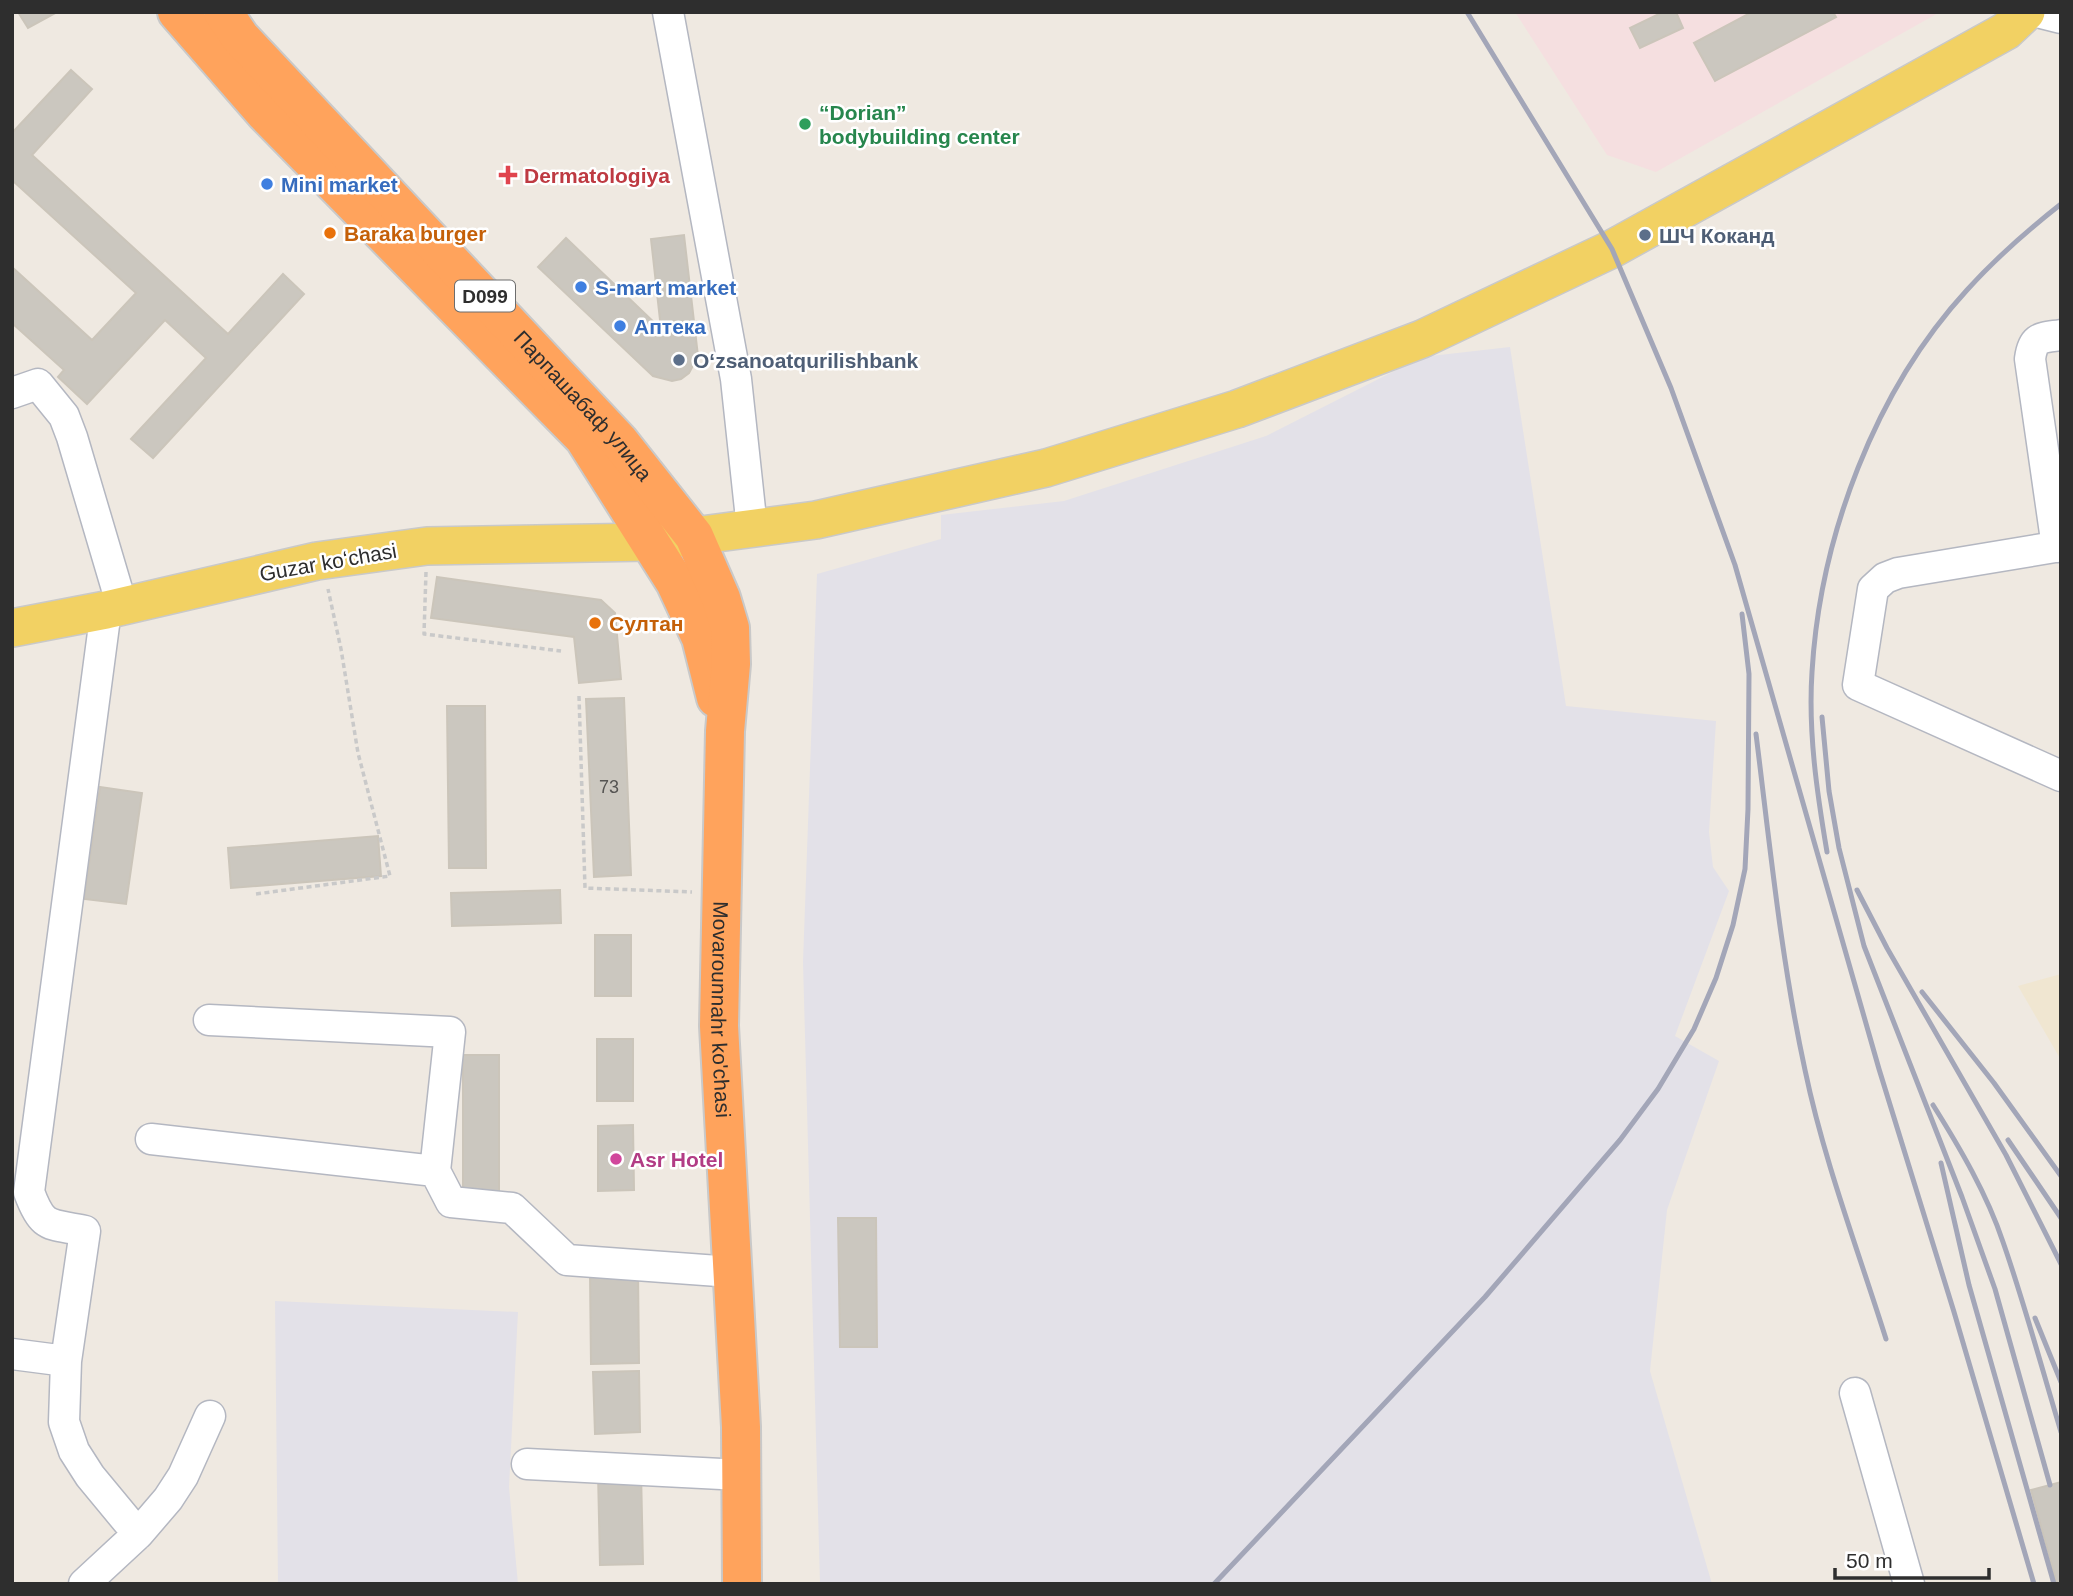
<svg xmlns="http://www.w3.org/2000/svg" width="2073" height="1596" viewBox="0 0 2073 1596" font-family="Arial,sans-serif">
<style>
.industrial{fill:#e3e1e8}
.education{fill:#f0e6d1}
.medical{fill:#f5dfe0}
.building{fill:#cbc7bf;stroke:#cbc5ba;stroke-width:2}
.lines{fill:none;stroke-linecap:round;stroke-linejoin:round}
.minor-casing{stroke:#b4b7c1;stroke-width:33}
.major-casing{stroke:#c9c9c9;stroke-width:40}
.highway-casing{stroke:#c9c9c9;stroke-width:42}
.path{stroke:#c9c9c9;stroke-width:3.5;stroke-dasharray:5 3.5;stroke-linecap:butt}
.minor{stroke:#fff;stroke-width:30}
.major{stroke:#f2d163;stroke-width:37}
.highway{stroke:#ffa35c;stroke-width:38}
.rail{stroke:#a3a6b8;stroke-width:5}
.leisure-dot{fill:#2e9e5b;stroke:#fff;stroke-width:2.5}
.health-dot{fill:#e0444e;stroke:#fff;stroke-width:2.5}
.shop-dot{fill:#3f7fe0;stroke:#fff;stroke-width:2.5}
.food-dot{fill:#e8710a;stroke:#fff;stroke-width:2.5}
.service-dot{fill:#5c6f8a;stroke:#fff;stroke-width:2.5}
.hotel-dot{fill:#d1479c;stroke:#fff;stroke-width:2.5}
.labels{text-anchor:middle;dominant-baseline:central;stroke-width:5;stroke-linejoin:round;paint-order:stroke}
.number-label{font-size:18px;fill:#555452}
.shield{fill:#fff;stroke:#6d6d6d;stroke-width:2}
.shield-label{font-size:19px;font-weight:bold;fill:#2e2e2e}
.leisure-label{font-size:21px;font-weight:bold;fill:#27864d;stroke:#fff;text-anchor:start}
.health-label{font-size:21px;font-weight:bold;fill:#be3a42;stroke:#fff;text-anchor:start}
.shop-label{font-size:21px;font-weight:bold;fill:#366cbe;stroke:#fff;text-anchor:start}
.food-label{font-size:21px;font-weight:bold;fill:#c56008;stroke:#fff;text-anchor:start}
.service-label{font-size:21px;font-weight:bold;fill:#4e5e75;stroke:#fff;text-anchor:start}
.street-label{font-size:21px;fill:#2e2e2e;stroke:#fff}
.hotel-label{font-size:21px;font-weight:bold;fill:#b23c85;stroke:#fff;text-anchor:start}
</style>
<rect width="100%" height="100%" fill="#efe9e1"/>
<path class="industrial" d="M1510,347L1566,706L1716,721L1709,832L1713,867L1729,891L1675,1036L1719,1061L1667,1210L1650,1371L1712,1584H820L803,962L817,574L941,539V515L1064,501L1266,436L1422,357Z
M275,1301L518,1312L509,1487L518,1584H278Z"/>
<path class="education" d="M2061,974V1060L2018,986Z"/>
<path class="medical" d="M1515,12H1940L1656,172L1607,155Z"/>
<path class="building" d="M18,12H57L28,28Z
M1663,12H1676L1683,28L1640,48L1630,28Z
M1752,12H1833L1836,17L1715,81L1694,43Z
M71,70L92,89L32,155L228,334L283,274L304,294L153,458L131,439L206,358L165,320L87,404L58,377L64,370L12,323V267L92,340L136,293L12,180V133Z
M684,235L698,356L689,373L681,379L672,381L653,376L538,267L566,238L661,329L651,239Z
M437,577L601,600L615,613L621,679L579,683L574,637L431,618Z
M624,698L631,875L594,877L586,699Z
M447,706H485L486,868H449Z
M100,787L142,793L126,904L84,899Z
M378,836L381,876L231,888L228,848Z
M560,890L561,923L452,926L451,893Z
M595,935H631V996H595Z
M597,1039H633V1101H597Z
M463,1055H499V1191H463Z
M633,1125L634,1190L598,1191V1126Z
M838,1218H876L877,1347H840Z
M638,1271L639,1363L591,1364L590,1272Z
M639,1371L640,1432L595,1434L593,1372Z
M641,1471L643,1564L600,1565L598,1472Z
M2061,1482V1584H2057L2031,1490Z"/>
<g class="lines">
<defs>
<path id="minor" d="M668,12L736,379L752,528
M2037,12L2061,18
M12,393L38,384L64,416L72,437L122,606
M2061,546L1898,573L1885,578L1873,589L1858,685L2061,776
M2057,547L2030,359C2033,336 2041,338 2061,335
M209,1020L450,1032L435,1171
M151,1139L435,1171L451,1202L512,1208L567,1260L732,1272
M12,1354L66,1361
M1855,1393L1909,1584
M527,1464L741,1475
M138,1534L168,1499L183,1476L210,1416
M84,1584L138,1534L90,1476L74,1451L64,1422L66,1361L85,1231C49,1223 43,1230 29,1192L106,610"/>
<path id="major" d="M12,628L106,610L317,561L427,546L648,542L816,520L1046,468L1237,409L1422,339L1612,249L2006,31L2026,12"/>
<g id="highway">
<path d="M177,12L265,113L584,438L675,582L701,638L716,698"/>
<path id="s1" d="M223,12L240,37L619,441L694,536L721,598L730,628L731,664L725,731L719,1026L741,1427L742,1584"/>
</g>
</defs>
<use href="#minor" class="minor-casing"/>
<use href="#major" class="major-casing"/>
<use href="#highway" class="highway-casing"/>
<path class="path" d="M426,572L424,634L561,651
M579,696L585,888L692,892
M256,894L390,876L358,753L341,649L328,589"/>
<use href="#minor" class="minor"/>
<use href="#major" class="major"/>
<use href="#highway" class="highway"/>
<path class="rail" d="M1467,12L1612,249L1671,388L1735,565L1879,1069L1954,1312L2034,1584
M1822,717L1829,791L1839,848L1864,946L1962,1197L1995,1289L2050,1485
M1756,734C1770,846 1781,959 1805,1070C1824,1161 1858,1250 1886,1339
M1827,852C1817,793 1808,732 1812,672C1820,537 1875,390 1967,290C1995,259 2028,230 2061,204
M1857,890L1887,948L2006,1155L2061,1264
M1922,992L1994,1083L2061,1176
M1933,1105C1960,1148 1987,1194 2003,1242C2025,1305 2042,1369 2061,1432
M2008,1140L2061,1218
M1941,1163L1969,1285L2054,1584
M2035,1318L2061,1382
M1214,1584L1485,1297L1620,1140L1658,1089L1694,1029L1716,978L1733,925L1745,869L1748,809L1749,674L1742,614"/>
</g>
<circle class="leisure-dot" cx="805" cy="124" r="7"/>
<path class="health-dot" d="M504.5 164.5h7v7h7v7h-7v7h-7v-7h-7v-7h7z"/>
<g class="shop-dot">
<circle cx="267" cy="184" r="7"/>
<circle cx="581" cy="287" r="7"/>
<circle cx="620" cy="326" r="7"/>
</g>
<g class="food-dot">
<circle cx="330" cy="233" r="7"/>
<circle cx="595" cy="623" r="7"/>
</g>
<g class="service-dot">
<circle cx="1645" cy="235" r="7"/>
<circle cx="679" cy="360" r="7"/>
</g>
<circle class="hotel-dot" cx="616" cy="1159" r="7"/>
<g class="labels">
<g class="number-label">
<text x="609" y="787">73</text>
</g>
<rect class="shield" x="455" y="280.5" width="60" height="31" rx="5"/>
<g class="shield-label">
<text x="485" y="296">D099</text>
</g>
<g class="leisure-label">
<text x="819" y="112">“Dorian”<tspan x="819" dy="24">bodybuilding center</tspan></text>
</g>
<g class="health-label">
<text x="524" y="175">Dermatologiya</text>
</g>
<g class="shop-label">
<text x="281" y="184">Mini market</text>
<text x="595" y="287">S-mart market</text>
<text x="634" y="326">Аптека</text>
</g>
<g class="food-label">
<text x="344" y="233">Baraka burger</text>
<text x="609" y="623">Султан</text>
</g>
<g class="service-label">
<text x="1659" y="235">ШЧ Коканд</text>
<text x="693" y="360">Oʻzsanoatqurilishbank</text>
</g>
<g class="street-label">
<text stroke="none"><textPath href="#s1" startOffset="534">Парпашабаф улица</textPath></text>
<text transform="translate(328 562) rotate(-10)">Guzar koʻchasi</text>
<text stroke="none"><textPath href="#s1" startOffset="1186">Movarounnahr ko'chasi</textPath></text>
</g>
<g class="hotel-label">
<text x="630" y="1159">Asr Hotel</text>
</g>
</g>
<rect width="2073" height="1596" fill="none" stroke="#2e2e2e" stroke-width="28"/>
<path d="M1835 1568v10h154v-10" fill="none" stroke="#2e2e2e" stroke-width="3.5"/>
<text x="1846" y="1568" font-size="21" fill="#2e2e2e" stroke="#ffffff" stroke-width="5" paint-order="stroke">50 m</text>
</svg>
